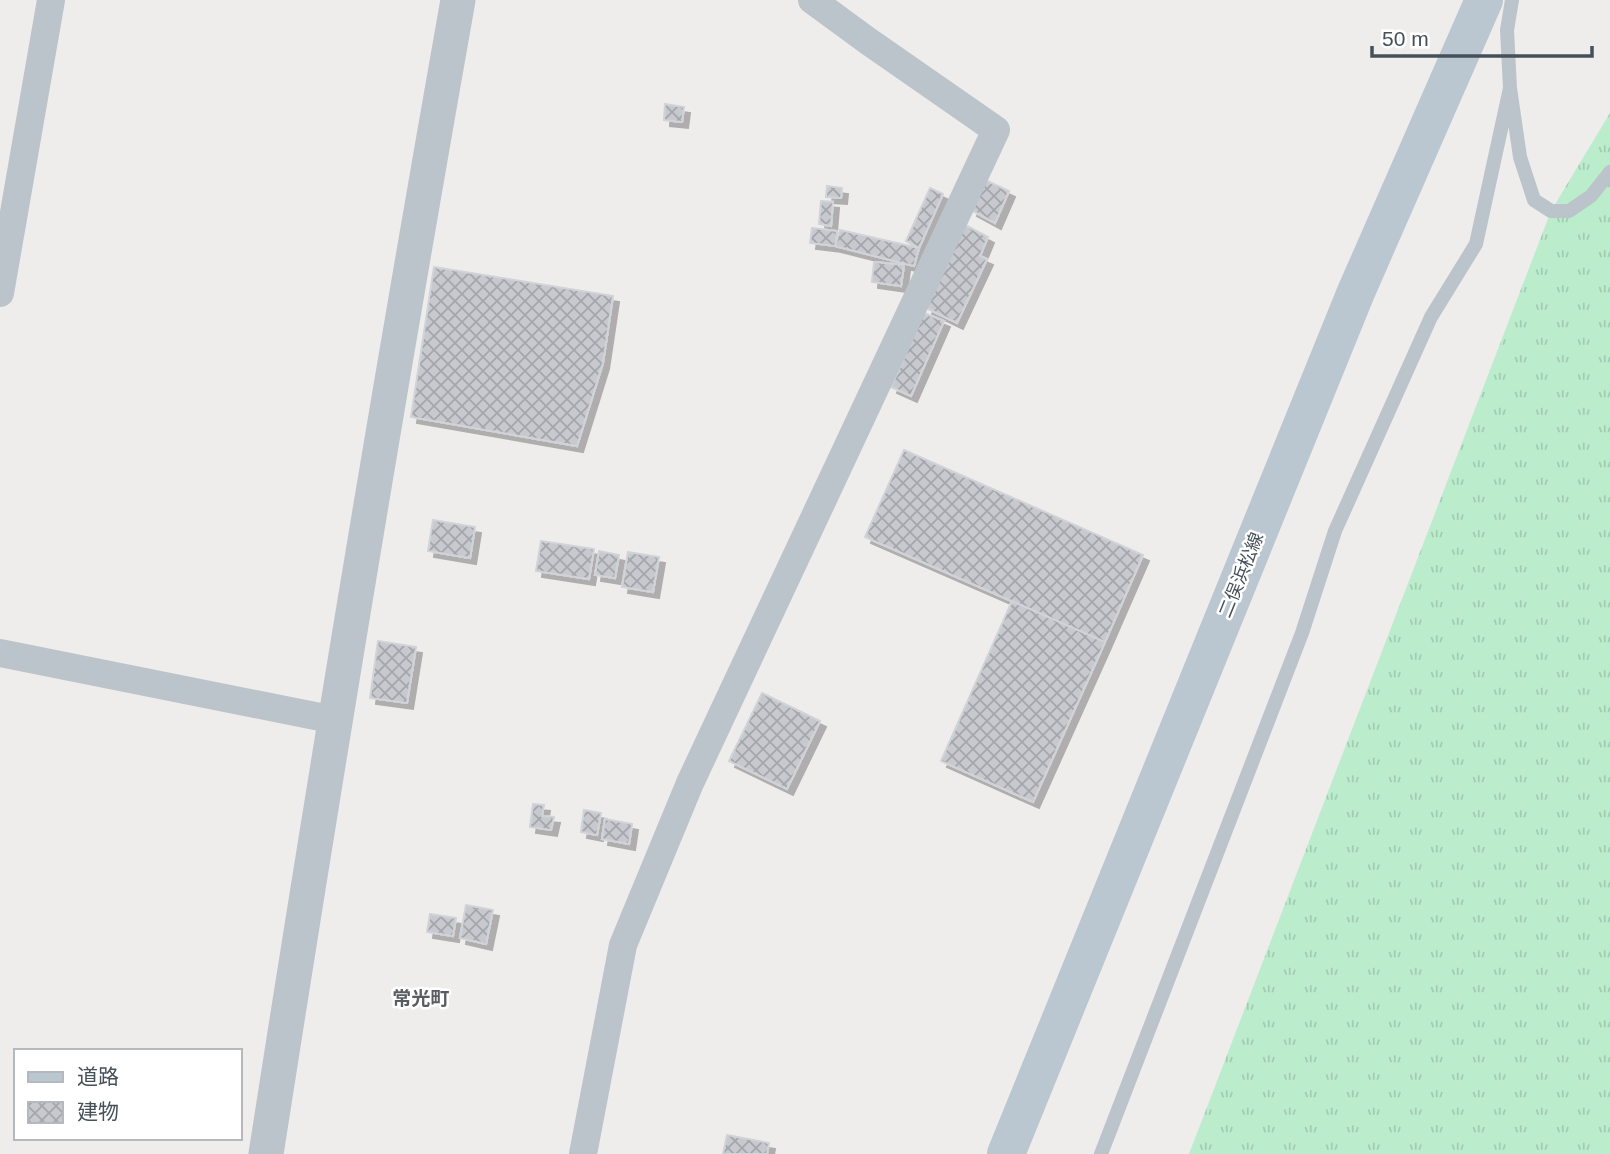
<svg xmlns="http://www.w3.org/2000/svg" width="1610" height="1154" viewBox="0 0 1610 1154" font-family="Helvetica,'Noto Sans JP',sans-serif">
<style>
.grass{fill:url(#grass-tufts)}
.building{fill:url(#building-cross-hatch);stroke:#d0d3d8;stroke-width:2;filter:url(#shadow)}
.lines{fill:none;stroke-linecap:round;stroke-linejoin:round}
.service{stroke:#bbc4cb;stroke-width:14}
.minor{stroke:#bbc4cb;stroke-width:28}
.tertiary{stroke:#bbc4cb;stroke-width:35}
.secondary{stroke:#bac6d0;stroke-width:38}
.labels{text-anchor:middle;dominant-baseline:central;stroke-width:5;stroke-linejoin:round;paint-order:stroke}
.street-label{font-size:18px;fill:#465059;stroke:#fff}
.neighbourhood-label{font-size:19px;font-weight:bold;fill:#595d61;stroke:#fff}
</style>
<defs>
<pattern id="grass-tufts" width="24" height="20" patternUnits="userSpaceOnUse" patternTransform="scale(1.75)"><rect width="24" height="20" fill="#bbeccc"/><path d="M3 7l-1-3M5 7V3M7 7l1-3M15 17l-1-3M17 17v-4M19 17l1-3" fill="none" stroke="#a2ccb1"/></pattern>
<pattern id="building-cross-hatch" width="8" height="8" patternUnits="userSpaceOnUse" patternTransform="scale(1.75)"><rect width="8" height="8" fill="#c7c9cf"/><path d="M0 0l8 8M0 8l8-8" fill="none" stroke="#a3a6ab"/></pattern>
<filter id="shadow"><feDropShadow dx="6" dy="6" stdDeviation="0" flood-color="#0004"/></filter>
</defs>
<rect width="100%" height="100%" fill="#efecec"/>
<path class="grass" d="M1610,113V1154H1189L1551,211Z"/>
<path class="building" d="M665,104L684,107L682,122L664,120Z
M985,180L1009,191L995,223L971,210Z
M827,186L842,188L841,198L826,197Z
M930,188L943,194L919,248L906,241Z
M821,201L833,202L831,226L819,224Z
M965,225L988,237L980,256L987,259L957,323L926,308Z
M812,228L837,231L835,246L810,243Z
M840,230L919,248L914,266L835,246Z
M874,262L904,265L901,286L872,282Z
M434,267L613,296L603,363L577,446L411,417Z
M924,313L944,321L911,396L891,387Z
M904,450L1143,555L1105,642L865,537Z
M433,520L475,527L470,558L428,551Z
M541,541L594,549L589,579L536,571Z
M599,551L619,555L615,578L595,575Z
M628,552L659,557L653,592L622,587Z
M1012,601L1105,642L1033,802L941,761Z
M378,641L416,647L407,703L370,698Z
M762,693L820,721L787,789L729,761Z
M533,804L544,805L542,816L554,817L551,830L530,827Z
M584,810L601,813L597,835L581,832Z
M605,819L632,824L629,844L602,839Z
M466,905L493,910L486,944L460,938Z
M430,914L456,918L453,936L427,932Z
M727,1135L769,1143L767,1154H723Z"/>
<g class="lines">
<path class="service" d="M1512,0L1507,30L1510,88L1520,157L1534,200L1551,211H1569L1591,196L1610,172
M1101,1154L1302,633L1335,531L1431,317L1476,244L1510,88"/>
<path class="minor" d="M0,293L51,0
M0,653L335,720
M583,1154L623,945L690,783L996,130L868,41L812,0"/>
<path class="tertiary" d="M266,1154C326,769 390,384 458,0"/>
<path class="secondary" d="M1006,1154L1356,292L1484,0"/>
</g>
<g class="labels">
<g class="street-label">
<text transform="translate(1241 575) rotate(-68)">二俣浜松線</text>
</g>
<g class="neighbourhood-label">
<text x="421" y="998">常光町</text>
</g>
</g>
<rect x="14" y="1049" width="228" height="91" fill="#ffffff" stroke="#b5b9bd" stroke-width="2"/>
<rect x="28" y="1072" width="35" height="10" fill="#bac6d0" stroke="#b5b9bd" stroke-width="2"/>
<text x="77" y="1084" font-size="21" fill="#465059">道路</text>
<rect x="28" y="1102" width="35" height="21" fill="url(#building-cross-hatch)" stroke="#b5b9bd" stroke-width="2"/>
<text x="77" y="1119" font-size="21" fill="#465059">建物</text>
<path d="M1372 46v10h220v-10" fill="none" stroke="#465059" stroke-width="3.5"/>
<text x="1382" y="46" font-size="21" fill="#465059" stroke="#ffffff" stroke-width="5" paint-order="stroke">50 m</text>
</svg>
